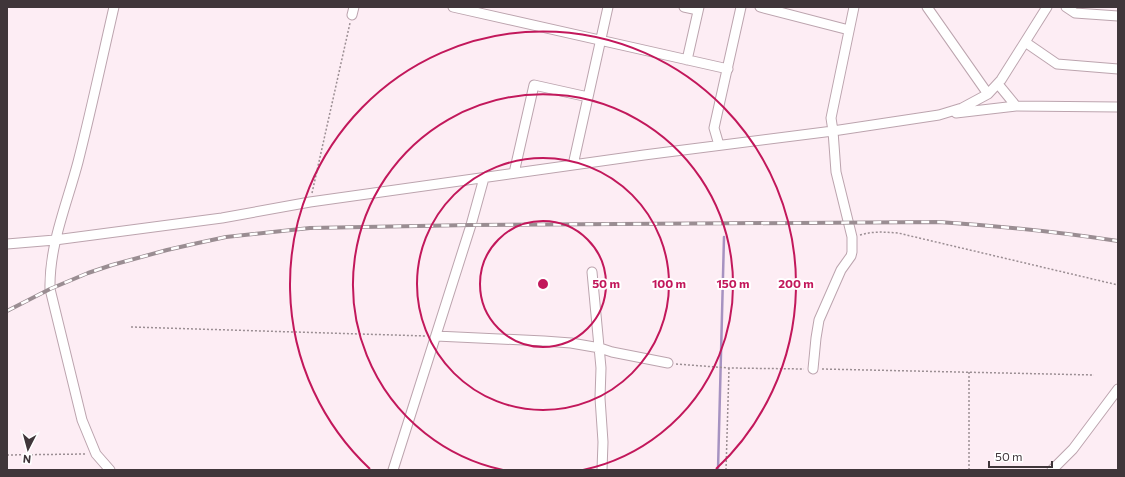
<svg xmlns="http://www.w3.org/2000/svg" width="1125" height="477" viewBox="0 0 1125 477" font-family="Commissioner,sans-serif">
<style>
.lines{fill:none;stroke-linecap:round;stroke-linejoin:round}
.stream{stroke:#a692c1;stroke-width:2.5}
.minor-casing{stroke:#bca4ae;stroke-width:11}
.path{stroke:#9b8e93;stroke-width:1.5;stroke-dasharray:2 2;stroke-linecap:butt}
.minor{stroke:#fff;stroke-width:9}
.rail-casing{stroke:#9a8d92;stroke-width:4}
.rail{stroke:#fff;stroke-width:2.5;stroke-dasharray:8;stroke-linecap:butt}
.ring{fill:none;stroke:#c2185b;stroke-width:2}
.centre{fill:#c2185b;stroke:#fff;stroke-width:2}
.ring-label{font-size:12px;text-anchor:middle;font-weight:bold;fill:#c2185b;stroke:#fff;stroke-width:4;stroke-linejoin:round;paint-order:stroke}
</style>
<rect width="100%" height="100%" fill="#fdedf4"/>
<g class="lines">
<path class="stream" d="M718,470L724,237"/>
<defs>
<path id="minor" d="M453,7L728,69
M684,7L698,10
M760,7L849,30
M927,7L988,94
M1066,7L1075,13L1118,16
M352,15L354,7
M1025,42L1057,64L1118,69
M687,60L699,7
M998,84L1016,106L1118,107
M956,113L1016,106
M719,145L714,128L741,7
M573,165L608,7
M514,173L534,85L588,97
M7,244L55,240L222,218L310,202L644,155L833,131L939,115L962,108L988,94L1001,80L1047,7
M592,272L601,368L600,398L603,442L602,470
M436,336L544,341L571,343L600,348L612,352L668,363
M813,369L816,338L819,320L841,270L851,256L852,252V237L836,172L833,131L831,118L854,7
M110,470L96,454L82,420L50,289C49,245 67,204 78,162C91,111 102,59 114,7
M393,470L471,225L484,178
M1052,470L1073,449L1118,389"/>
</defs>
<use href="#minor" class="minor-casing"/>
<path class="path" d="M312,193L350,23
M860,235C873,231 885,232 898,233L1118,285
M131,327L426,336
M676,364L729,368L804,369
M822,369L1094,375
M7,455L86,454
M726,470L729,368
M969,470V372"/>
<use href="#minor" class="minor"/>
<defs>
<path id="rail" d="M7,311L50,289L88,273L112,265L167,250L198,243L226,237L310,228L471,225L939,222C999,226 1059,232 1118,241"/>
</defs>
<use href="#rail" class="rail-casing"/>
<use href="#rail" class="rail"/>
</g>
<g class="ring">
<circle cx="543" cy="284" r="63"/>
<circle cx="543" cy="284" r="126"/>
<path d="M503 470A190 190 0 1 1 583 470"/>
<path d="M370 469A253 253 0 1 1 716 469"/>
</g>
<circle cx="543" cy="284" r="6" class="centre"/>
<g class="ring-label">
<text x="606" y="288">50 m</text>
<text x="669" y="288">100 m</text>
<text x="733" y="288">150 m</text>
<text x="796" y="288">200 m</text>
</g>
<rect width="1125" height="477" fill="none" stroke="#40363a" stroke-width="16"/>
<g transform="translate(28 449) rotate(186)" stroke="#ffffff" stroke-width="3" paint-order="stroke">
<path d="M0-3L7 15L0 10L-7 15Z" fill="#40363a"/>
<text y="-6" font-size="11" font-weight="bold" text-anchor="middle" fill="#40363a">N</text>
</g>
<path d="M989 461v6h63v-6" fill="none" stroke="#40363a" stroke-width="2"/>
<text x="995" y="461" font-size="12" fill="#40363a" stroke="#ffffff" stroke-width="3" paint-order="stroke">50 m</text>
</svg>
